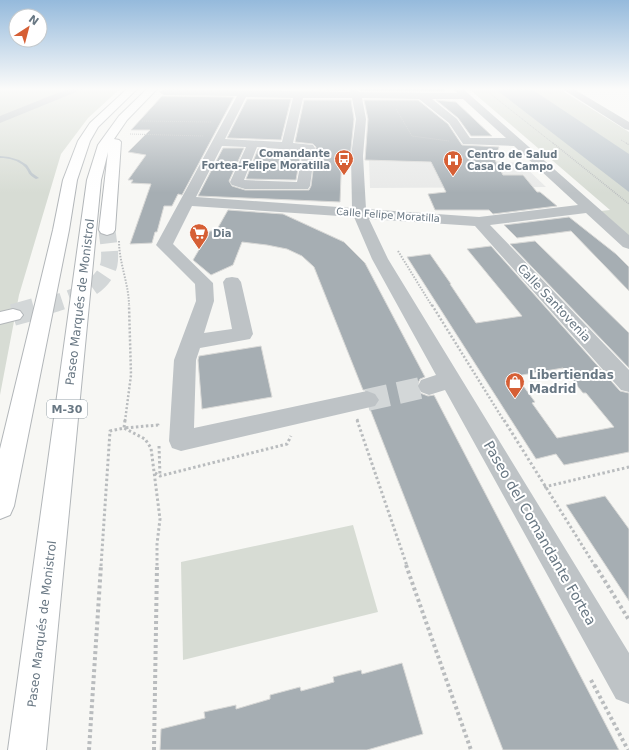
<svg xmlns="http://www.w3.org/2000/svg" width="629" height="750" viewBox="0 0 629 750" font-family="'DejaVu Sans',sans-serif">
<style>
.built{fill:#e8e9e8}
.green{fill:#d7dcd4}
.water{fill:#bac3c9}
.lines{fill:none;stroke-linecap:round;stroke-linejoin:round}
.stream{fill:#bac3c9;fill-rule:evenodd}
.building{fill:#a6aeb3;stroke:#d9d9d7;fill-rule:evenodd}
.minor-tunnel{stroke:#d3d7d8;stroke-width:22;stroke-dasharray:22 10;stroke-linecap:butt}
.highway-tunnel-far1{stroke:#d3d7d8;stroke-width:17;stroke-dasharray:17 8;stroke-linecap:butt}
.highway-tunnel{stroke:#d3d7d8;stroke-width:22;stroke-dasharray:22 10;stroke-linecap:butt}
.highway-casing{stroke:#b2b6b9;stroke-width:2}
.path-far5{stroke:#b9bcbe;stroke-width:1;stroke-dasharray:1 1;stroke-linecap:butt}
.path-far4{stroke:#b9bcbe;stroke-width:1.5;stroke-dasharray:1 1;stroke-linecap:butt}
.path-far3{stroke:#b9bcbe;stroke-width:2;stroke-dasharray:1.5 1.5;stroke-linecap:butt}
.path-far2{stroke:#b9bcbe;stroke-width:2.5;stroke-dasharray:2 2;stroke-linecap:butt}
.path-far1{stroke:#b9bcbe;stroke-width:3;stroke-dasharray:2.5 2.5;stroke-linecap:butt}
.path{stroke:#b9bcbe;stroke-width:4;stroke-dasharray:3 3;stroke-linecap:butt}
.minor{fill:#bec3c6;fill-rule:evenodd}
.highway{fill:#fff;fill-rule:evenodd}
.labels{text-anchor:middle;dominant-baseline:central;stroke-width:4;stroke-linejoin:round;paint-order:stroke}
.far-poi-label{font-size:10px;font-weight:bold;fill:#687783;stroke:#fff;text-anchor:start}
.far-street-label{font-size:10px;fill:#687783;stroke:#fff}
.shield{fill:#fff;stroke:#95a0a8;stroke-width:1}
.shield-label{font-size:11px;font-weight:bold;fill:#687783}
.street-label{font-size:12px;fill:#687783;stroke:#fff}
.poi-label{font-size:12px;font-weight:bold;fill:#687783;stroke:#fff;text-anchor:start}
.near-street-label{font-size:14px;fill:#687783;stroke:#fff}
</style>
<rect width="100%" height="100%" fill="#f7f7f4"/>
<path class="built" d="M369,160L497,165L495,161L521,163L546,187L370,188Z"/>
<path class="green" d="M0,88H121L88,118L61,154L19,295L0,395Z
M468,88H558L629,132V236L601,211L610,210Z
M353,525L378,612L183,660L181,562Z"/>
<path class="water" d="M494,88H530L629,154V192Z"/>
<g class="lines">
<path class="stream" d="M0,156L9,157L19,160L27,165L32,173L39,178L36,179C27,174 30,173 25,167C18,160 9,158 0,158Z"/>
</g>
<path class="building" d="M180,88H347L348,90Z
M358,88H444L445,91H360Z
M162,96L234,97L182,195L178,194L172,206H164L157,232H155L152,243L130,244L151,184L131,183L133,180H128L146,155L128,152L150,130H131Z
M247,99H291L281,140L227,138Z
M304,100H351L354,119L350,159L342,150L340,202L198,196L223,148H244L229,181L232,186L245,190H309L311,186L316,147L313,144L295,142Z
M364,100H418L448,124L462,145L499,147L495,160L503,175H523L537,192H540L557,206L493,214L489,210H435L428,194L446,192L431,162L365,160L368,119Z
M436,100L456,102L492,136H471L458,118Z
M258,149L301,152L296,180L246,179Z
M228,210L283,214L344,242L365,263L425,377L420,379L417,385L420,393L428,396L434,395L619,750H503L370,409L376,407L380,399L376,393L368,390H363L314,267L302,256L287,249L267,245L242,242L233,265L211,275L193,260L210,231H216Z
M569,217L616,254L629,267V291L571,231L517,238L504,225Z
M535,241L629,333V368L510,244Z
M491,246L620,391L629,393V452L564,465L556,454L536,459L407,257L430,254L451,284H450L476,323L522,316L467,249ZM563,368L583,393H586L614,427L557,438L532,403L535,402L516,376Z
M261,346L272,397L202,409L198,360L199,356Z
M605,496L629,529V601L566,505Z
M402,663L423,734L367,750H160L161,729L205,718L204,712L236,705V709L270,699V695L300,687L301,691L334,682L333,677L361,670L362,674Z"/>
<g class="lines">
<path class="minor-tunnel" d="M367,400L429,386"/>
<path class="highway-tunnel-far1" d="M46,306C67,300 103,290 109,264C111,253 108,241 107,230"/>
<path class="highway-tunnel" d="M13,315L49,305"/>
<defs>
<path id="highway" d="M128,88L137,89L98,127L90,141L77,180L69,230L14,506L10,515L0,519V449L53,230L63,180L78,141L90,123Z
M148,88H158L127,120L114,139L119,140L121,142L115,230L113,233L107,235L101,233L99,230L108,152L101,180L46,750H8L87,180L98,145L119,116Z
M13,309L20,311L23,315L20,319L0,324V312Z"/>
</defs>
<use href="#highway" class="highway-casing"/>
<path class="path-far5" d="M483,88L554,144
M543,88L552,94
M396,109L412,136L449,141
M142,121L211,122
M130,134L203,136
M621,140L628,144"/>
<path class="path-far4" d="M553,143L629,204
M626,143L629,145"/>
<path class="path-far3" d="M119,241C119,263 129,284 129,306
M398,251L432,306"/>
<path class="path-far2" d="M432,305L504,421
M357,419L358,421
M125,421L131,375L129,305"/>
<path class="path-far1" d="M125,420L124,428L158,425V427
M357,420L407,566
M504,420L595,566
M159,446L160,476
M155,473L160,476L287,444L291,436
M544,487L629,467
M101,566L110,431L124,428L145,439L151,448L160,519L157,544V566"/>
<path class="path" d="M406,565L471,750
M595,565L629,620
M591,680L628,750
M89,750L101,565
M154,750L157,565"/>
<path class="minor" d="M70,88H83L81,90L0,123V116Z
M348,88H356L359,92L457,93L453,88H462L629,235V249L623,247L586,213L490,225L629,370V392L621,390L475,226L369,219L388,259L629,653V704L616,699L445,390L429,395L421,392L418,386L421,380L436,375L372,259L354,217L192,206L173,244L213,283L214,301L204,333L232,329L223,282L226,278L232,277L238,278L241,282L253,334L250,339L200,348L196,360L194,428L367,391L375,394L379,400L375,406L181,451L172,448L169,441L174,360L196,301L195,284L156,245L237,96L164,95L159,92L164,89L350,92ZM246,97L293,98L282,142L225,139ZM303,98H352L356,119L351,156L352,208L196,197L222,146L246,147L230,182L232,185L245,189H308L310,186L315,148L313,145L293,143ZM362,98L419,99L449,123L463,144L514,146L578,205L479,217L366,209L363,156L366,119ZM432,99H463L506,138H470L457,119ZM257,147L303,151L297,182L244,180Z
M561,88H572L629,122V130L625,129Z"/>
<use href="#highway" class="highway"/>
</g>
<linearGradient id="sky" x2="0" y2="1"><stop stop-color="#95badc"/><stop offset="0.46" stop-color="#fbfbfa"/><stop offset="1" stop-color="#fbfbfa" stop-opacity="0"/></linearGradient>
<rect width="629" height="193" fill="url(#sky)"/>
<defs>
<symbol id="bus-pin" viewBox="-11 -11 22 30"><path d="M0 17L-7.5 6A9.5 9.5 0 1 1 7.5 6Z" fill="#d65f35" stroke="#fff"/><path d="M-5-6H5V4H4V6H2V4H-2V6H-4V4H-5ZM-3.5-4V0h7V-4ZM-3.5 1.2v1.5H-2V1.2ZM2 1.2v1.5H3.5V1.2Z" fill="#fff"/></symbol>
<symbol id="hospital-pin" viewBox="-11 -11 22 30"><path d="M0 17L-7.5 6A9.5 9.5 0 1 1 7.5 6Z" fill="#d65f35" stroke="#fff"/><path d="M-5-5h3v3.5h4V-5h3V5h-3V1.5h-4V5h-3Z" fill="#fff"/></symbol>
<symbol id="supermarket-pin" viewBox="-11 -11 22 30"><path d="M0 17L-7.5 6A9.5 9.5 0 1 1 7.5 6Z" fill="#d65f35" stroke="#fff"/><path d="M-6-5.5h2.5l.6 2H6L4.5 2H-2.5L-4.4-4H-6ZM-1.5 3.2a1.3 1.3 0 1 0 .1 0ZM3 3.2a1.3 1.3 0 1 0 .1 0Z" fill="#fff"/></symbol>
<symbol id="shop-pin" viewBox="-11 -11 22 30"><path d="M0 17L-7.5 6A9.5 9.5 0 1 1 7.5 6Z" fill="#d65f35" stroke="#fff"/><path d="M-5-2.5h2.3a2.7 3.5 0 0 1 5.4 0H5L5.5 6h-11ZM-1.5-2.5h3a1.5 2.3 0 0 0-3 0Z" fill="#fff"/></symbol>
</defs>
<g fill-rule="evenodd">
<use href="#bus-pin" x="333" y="148" width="22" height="30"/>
<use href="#hospital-pin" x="442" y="149" width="22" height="30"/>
<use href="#supermarket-pin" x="188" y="222" width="22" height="30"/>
<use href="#shop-pin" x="504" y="371" width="22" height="30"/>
</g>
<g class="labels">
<g class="far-poi-label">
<text x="330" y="153" text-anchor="end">Comandante<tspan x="330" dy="12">Fortea-Felipe Moratilla</tspan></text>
<text x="467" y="154">Centro de Salud<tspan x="467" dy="12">Casa de Campo</tspan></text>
<text x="213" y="233">Dia</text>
</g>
<g class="far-street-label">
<text transform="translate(388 215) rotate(4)">Calle Felipe Moratilla</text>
</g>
<rect class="shield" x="47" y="400" width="40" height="18" rx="3"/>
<g class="shield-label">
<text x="67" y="409">M-30</text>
</g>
<g class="street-label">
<text transform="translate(80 302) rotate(-83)">Paseo Marqués de Monistrol</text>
<text transform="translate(554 303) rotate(47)">Calle Santovenia</text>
<text transform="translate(42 624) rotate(-83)">Paseo Marqués de Monistrol</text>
</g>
<g class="poi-label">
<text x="529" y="375">Libertiendas<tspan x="529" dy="14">Madrid</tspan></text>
</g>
<g class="near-street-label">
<text transform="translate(540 533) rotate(60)">Paseo del Comandante Fortea</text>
</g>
</g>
<g transform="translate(28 28) rotate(36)"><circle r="19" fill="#ffffff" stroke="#c3c9cd"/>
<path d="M0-3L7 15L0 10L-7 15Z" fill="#d65f35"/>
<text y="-6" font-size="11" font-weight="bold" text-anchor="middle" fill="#687783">N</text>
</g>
</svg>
